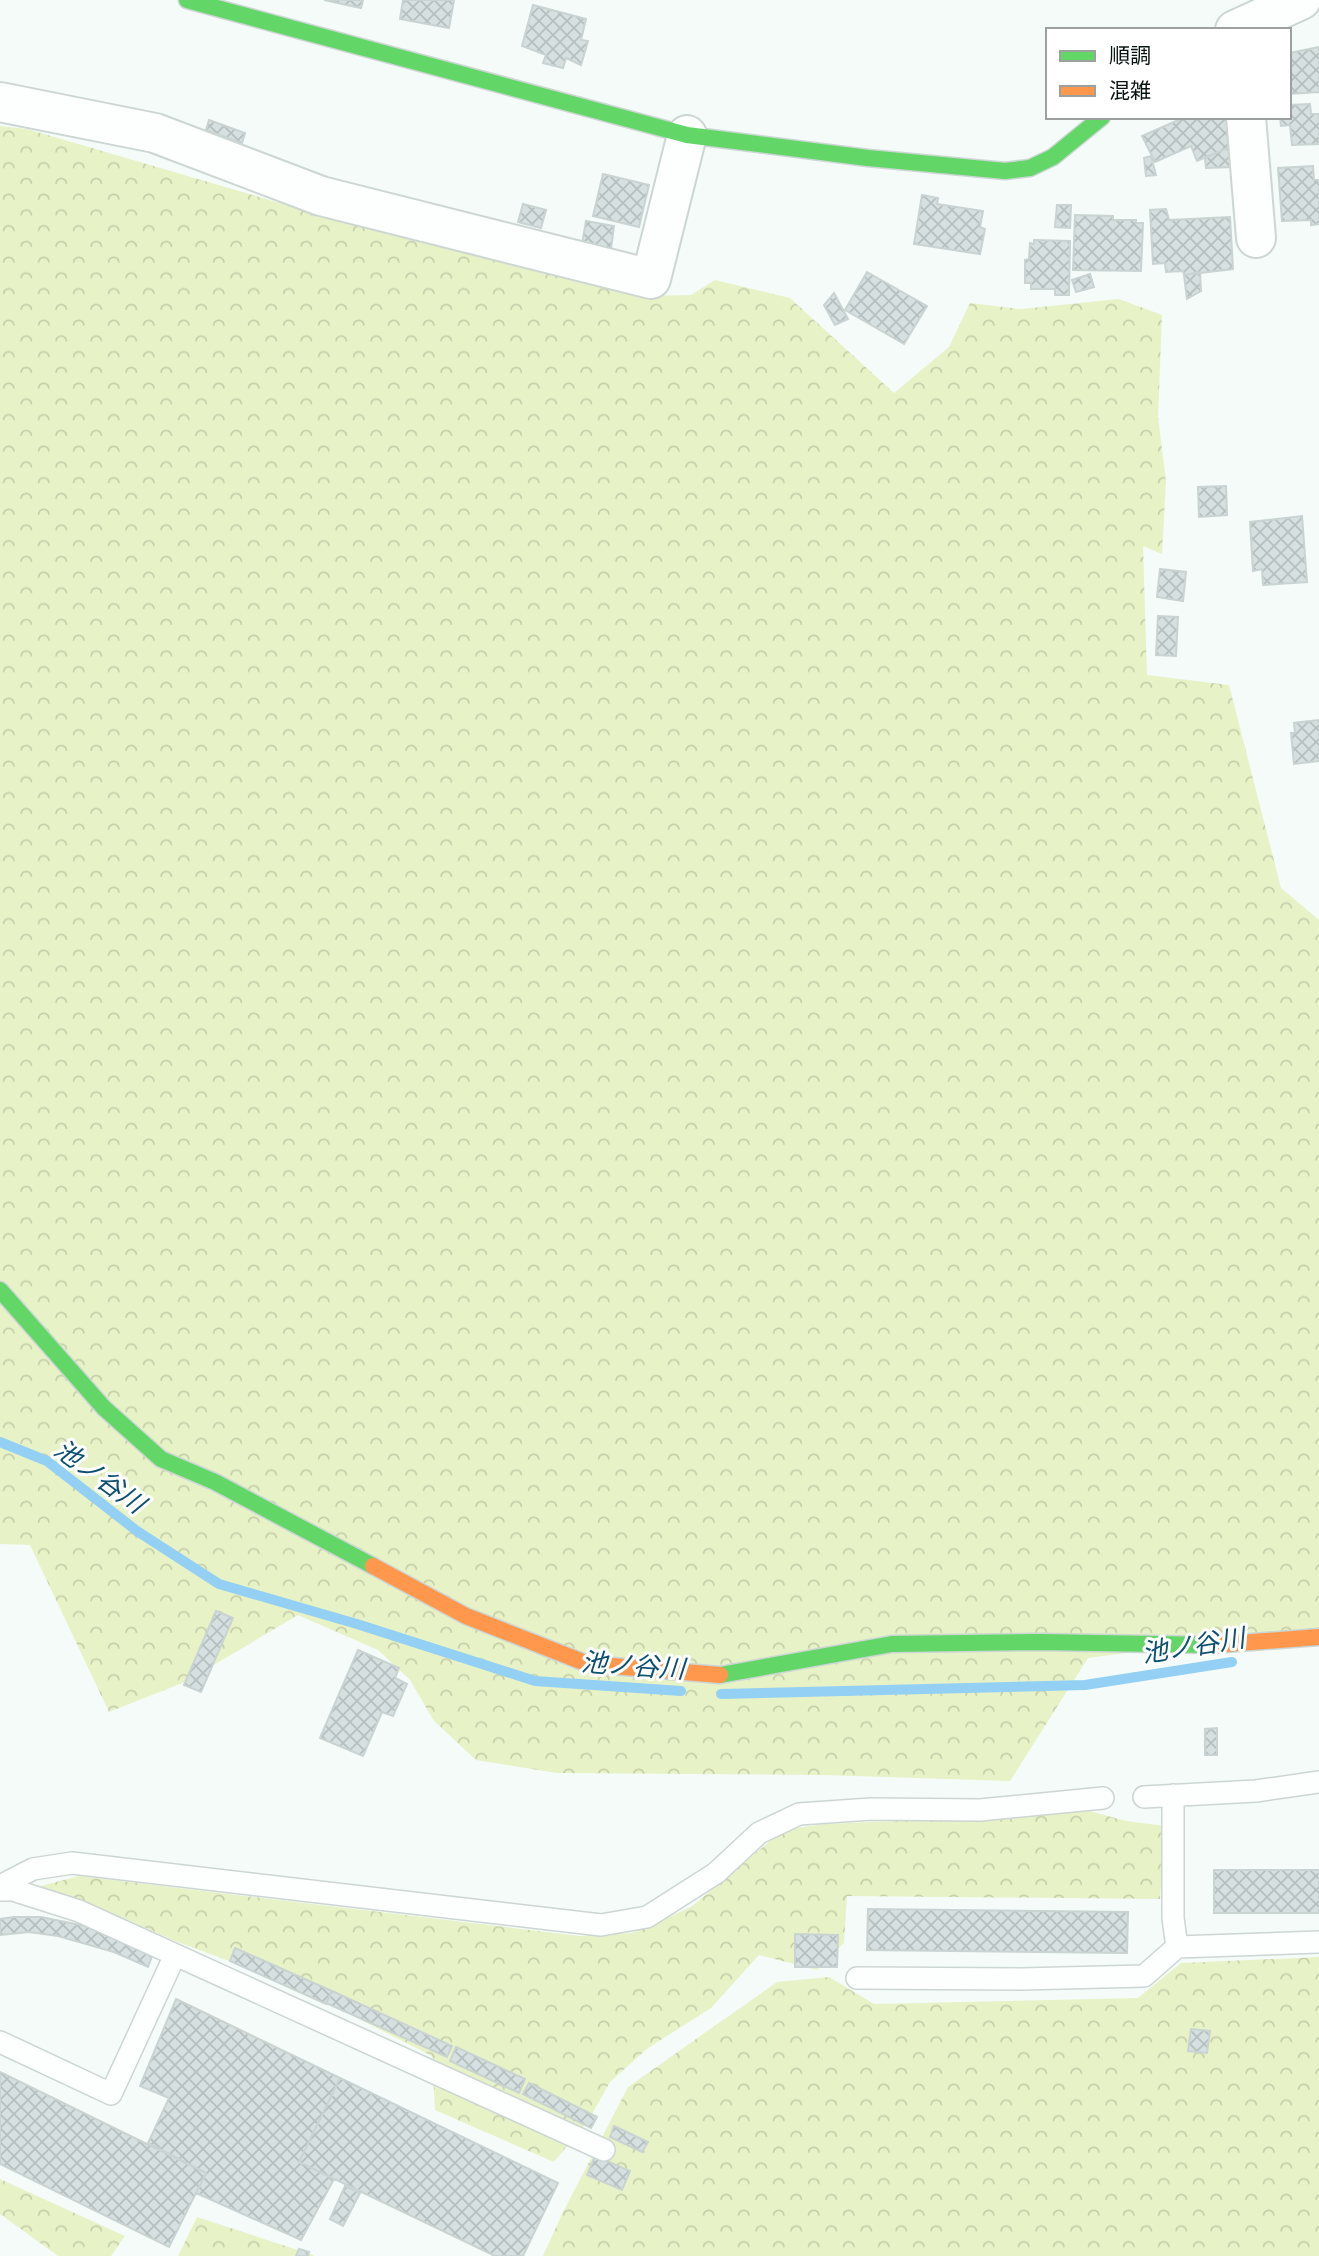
<svg xmlns="http://www.w3.org/2000/svg" width="1319" height="2256" viewBox="0 0 1319 2256" font-family="Lora,'Noto Sans JP',serif">
<style>
.forest{fill:url(#forest-crowns)}
.lines{fill:none;stroke-linecap:round;stroke-linejoin:round}
.stream{stroke:#93d0f4;stroke-width:10}
.building{fill:url(#building-cross-hatch);stroke:#c9d3d2;stroke-width:2}
.lane-casing{stroke:#ccd6d3;stroke-width:24}
.street-casing{stroke:#ccd6d3;stroke-width:42}
.fast-casing{stroke:#ccd6d3;stroke-width:19}
.slow-casing{stroke:#ccd6d3;stroke-width:19}
.lane{stroke:#fdfefe;stroke-width:21}
.street{stroke:#fdfefe;stroke-width:38}
.fast{stroke:#63d668;stroke-width:16}
.slow{stroke:#ff974d;stroke-width:16}
.labels{text-anchor:middle;dominant-baseline:central;stroke-width:6;stroke-linejoin:round;paint-order:stroke}
.water-label{font-size:26px;font-style:italic;fill:#0c4f71;stroke:#fff}
</style>
<defs>
<pattern id="forest-crowns" width="20" height="18" patternUnits="userSpaceOnUse" patternTransform="scale(1.75)"><rect width="20" height="18" fill="#e8f2c7"/><path d="M2 6a3 3 0 1 1 6 0M12 15a3 3 0 1 1 6 0" fill="none" stroke="#c6cfaa"/></pattern>
<pattern id="building-cross-hatch" width="8" height="8" patternUnits="userSpaceOnUse" patternTransform="scale(1.75)"><rect width="8" height="8" fill="#d6e0e0"/><path d="M0 0l8 8M0 8l8-8" fill="none" stroke="#b6bfbf"/></pattern>
</defs>
<rect width="100%" height="100%" fill="#f4fbf9"/>
<path class="forest" d="M0,126L27,129L317,214L643,296L691,295L715,280L790,298L894,393L949,347L970,303L1021,309L1119,299L1162,315L1158,417L1166,481L1162,554L1143,546L1147,675L1229,685L1281,888L1319,920V1628L1088,1658L1010,1781L823,1775L557,1773L476,1760L434,1721L410,1680L378,1650L298,1615L185,1682L109,1712L30,1545L0,1544Z
M1071,1806L1126,1821L1165,1826L1160,1899L847,1896L844,1943L817,1970L759,1955L711,2008L648,2048L610,2082L588,2121L554,2162L435,2110L432,2056L286,1982L175,1941L94,1905L37,1887L79,1876L580,1936L632,1933L691,1907L783,1830L824,1824L1017,1816Z
M1319,1957V2256H543L562,2214L628,2087L777,1982L829,1977L874,2004L1138,1998L1181,1963Z
M0,2179L125,2236L111,2256H58L0,2214Z
M197,2217L313,2255L314,2256H178Z"/>
<g class="lines">
<path class="stream" d="M0,1442L47,1461L137,1531L219,1584L357,1624L535,1681L681,1691
M721,1694L1085,1685L1232,1662"/>
</g>
<path class="building" d="M324,0H363L361,8Z
M403,0H454L449,28L400,19Z
M533,5L586,19L581,40L588,41L581,65L566,58L563,68L543,63L546,55L522,46Z
M1319,47V92L1289,94V53Z
M1310,104L1311,114H1319V144L1292,145L1290,125L1281,126L1280,117H1289V105Z
M1185,117H1232L1234,145L1197,161L1191,146L1155,162L1142,136Z
M209,120L245,133L242,143L206,130Z
M1234,145L1235,167L1206,168L1205,158Z
M1151,156L1156,175L1146,176L1144,158Z
M1313,166L1314,180H1319V224L1311,225V220L1282,221L1278,168Z
M603,174L649,185L639,227L593,216Z
M922,195L938,198L937,204L983,211L980,227L985,229L980,254L914,244Z
M523,204L546,210L541,228L518,222Z
M1057,205H1071L1070,228L1055,227Z
M1166,209L1169,220L1230,217L1233,269L1184,275L1183,271L1166,272L1165,263L1153,264L1150,210Z
M1075,215L1113,216V220H1136V223H1143L1141,271L1073,270Z
M586,221L614,226L611,249L582,244Z
M1034,240L1070,241L1069,295H1055V289H1031V283H1025V260L1029,259L1030,243L1034,244Z
M867,272L927,306L904,344L845,310Z
M1200,272L1201,291L1187,299L1184,275Z
M1090,274L1094,287L1076,292L1072,280Z
M834,293L848,319L835,325L824,305Z
M1226,486L1227,515L1199,517L1198,487Z
M1302,516L1307,582L1263,585L1262,569L1253,571L1250,522Z
M1160,569L1186,572L1183,601L1157,597Z
M1158,616L1178,617L1176,656L1156,655Z
M1319,720V761L1294,764L1291,733H1295L1294,723Z
M216,1611L233,1618L201,1692L184,1685Z
M358,1650L399,1668L395,1678L407,1684L393,1716L382,1712L363,1756L320,1738Z
M1217,1728V1755H1205V1729Z
M1214,1870H1319V1913H1214Z
M868,1909L1128,1912L1127,1953L867,1950Z
M14,1917H41L85,1926L154,1951L148,1967L114,1952L58,1936L29,1932L0,1935V1919Z
M795,1934L838,1935L837,1967H795Z
M235,1948L332,1991L326,2004L230,1961Z
M332,1991L452,2046L447,2057L326,2003Z
M176,1999L340,2078L299,2162L334,2179L301,2240L196,2193L206,2173L148,2143L169,2098L140,2086Z
M1191,2029L1210,2031L1207,2053L1188,2051Z
M456,2047L525,2079L519,2093L450,2061Z
M0,2072L206,2173L169,2247L0,2164Z
M340,2078L558,2183L523,2256H495L299,2162Z
M529,2083L597,2117L591,2128L523,2094Z
M614,2126L648,2142L642,2152L610,2137Z
M595,2156L630,2171L622,2190L587,2175Z
M345,2186L360,2193L343,2226L330,2219Z
M299,2249L309,2252L308,2256H296Z"/>
<g class="lines">
<defs>
<path id="lane" d="M1173,1795V1918L1177,1947
M1144,1797L1256,1791L1319,1782
M0,1886L33,1869L72,1863L601,1925L647,1917L716,1873L759,1833L799,1814L871,1809L980,1810L1103,1798
M0,1890H13L79,1911L604,2150
M857,1978L1022,1979L1144,1976L1177,1947L1319,1942
M0,2042L111,2094L175,1955"/>
<path id="street" d="M1235,30L1301,0
M0,102L155,133L321,196L651,279L687,135
M1246,117L1256,238"/>
<path id="fast" d="M187,0L687,135L868,158L1005,171L1030,168L1053,157L1102,117
M0,1290L104,1408L161,1459L215,1482L373,1566
M720,1675L892,1644L1040,1642L1212,1645"/>
<path id="slow" d="M373,1566L466,1616L588,1664L720,1675
M1212,1645L1319,1637"/>
</defs>
<use href="#lane" class="lane-casing"/>
<use href="#street" class="street-casing"/>
<use href="#fast" class="fast-casing"/>
<use href="#slow" class="slow-casing"/>
<use href="#lane" class="lane"/>
<use href="#street" class="street"/>
<use href="#fast" class="fast"/>
<use href="#slow" class="slow"/>
</g>
<g class="labels">
<g class="water-label">
<text transform="translate(100 1476) rotate(36)">池ノ谷川</text>
<text transform="translate(1193 1645) rotate(-9)">池ノ谷川</text>
<text transform="translate(633 1665) rotate(4)">池ノ谷川</text>
</g>
</g>
<rect x="1046" y="28" width="245" height="91" fill="#ffffff" stroke="#9ca1a0" stroke-width="2"/>
<rect x="1060" y="51" width="35" height="10" fill="#63d668" stroke="#9ca1a0" stroke-width="2"/>
<text x="1109" y="63" font-size="21" fill="#081411">順調</text>
<rect x="1060" y="86" width="35" height="10" fill="#ff974d" stroke="#9ca1a0" stroke-width="2"/>
<text x="1109" y="98" font-size="21" fill="#081411">混雑</text>
</svg>
